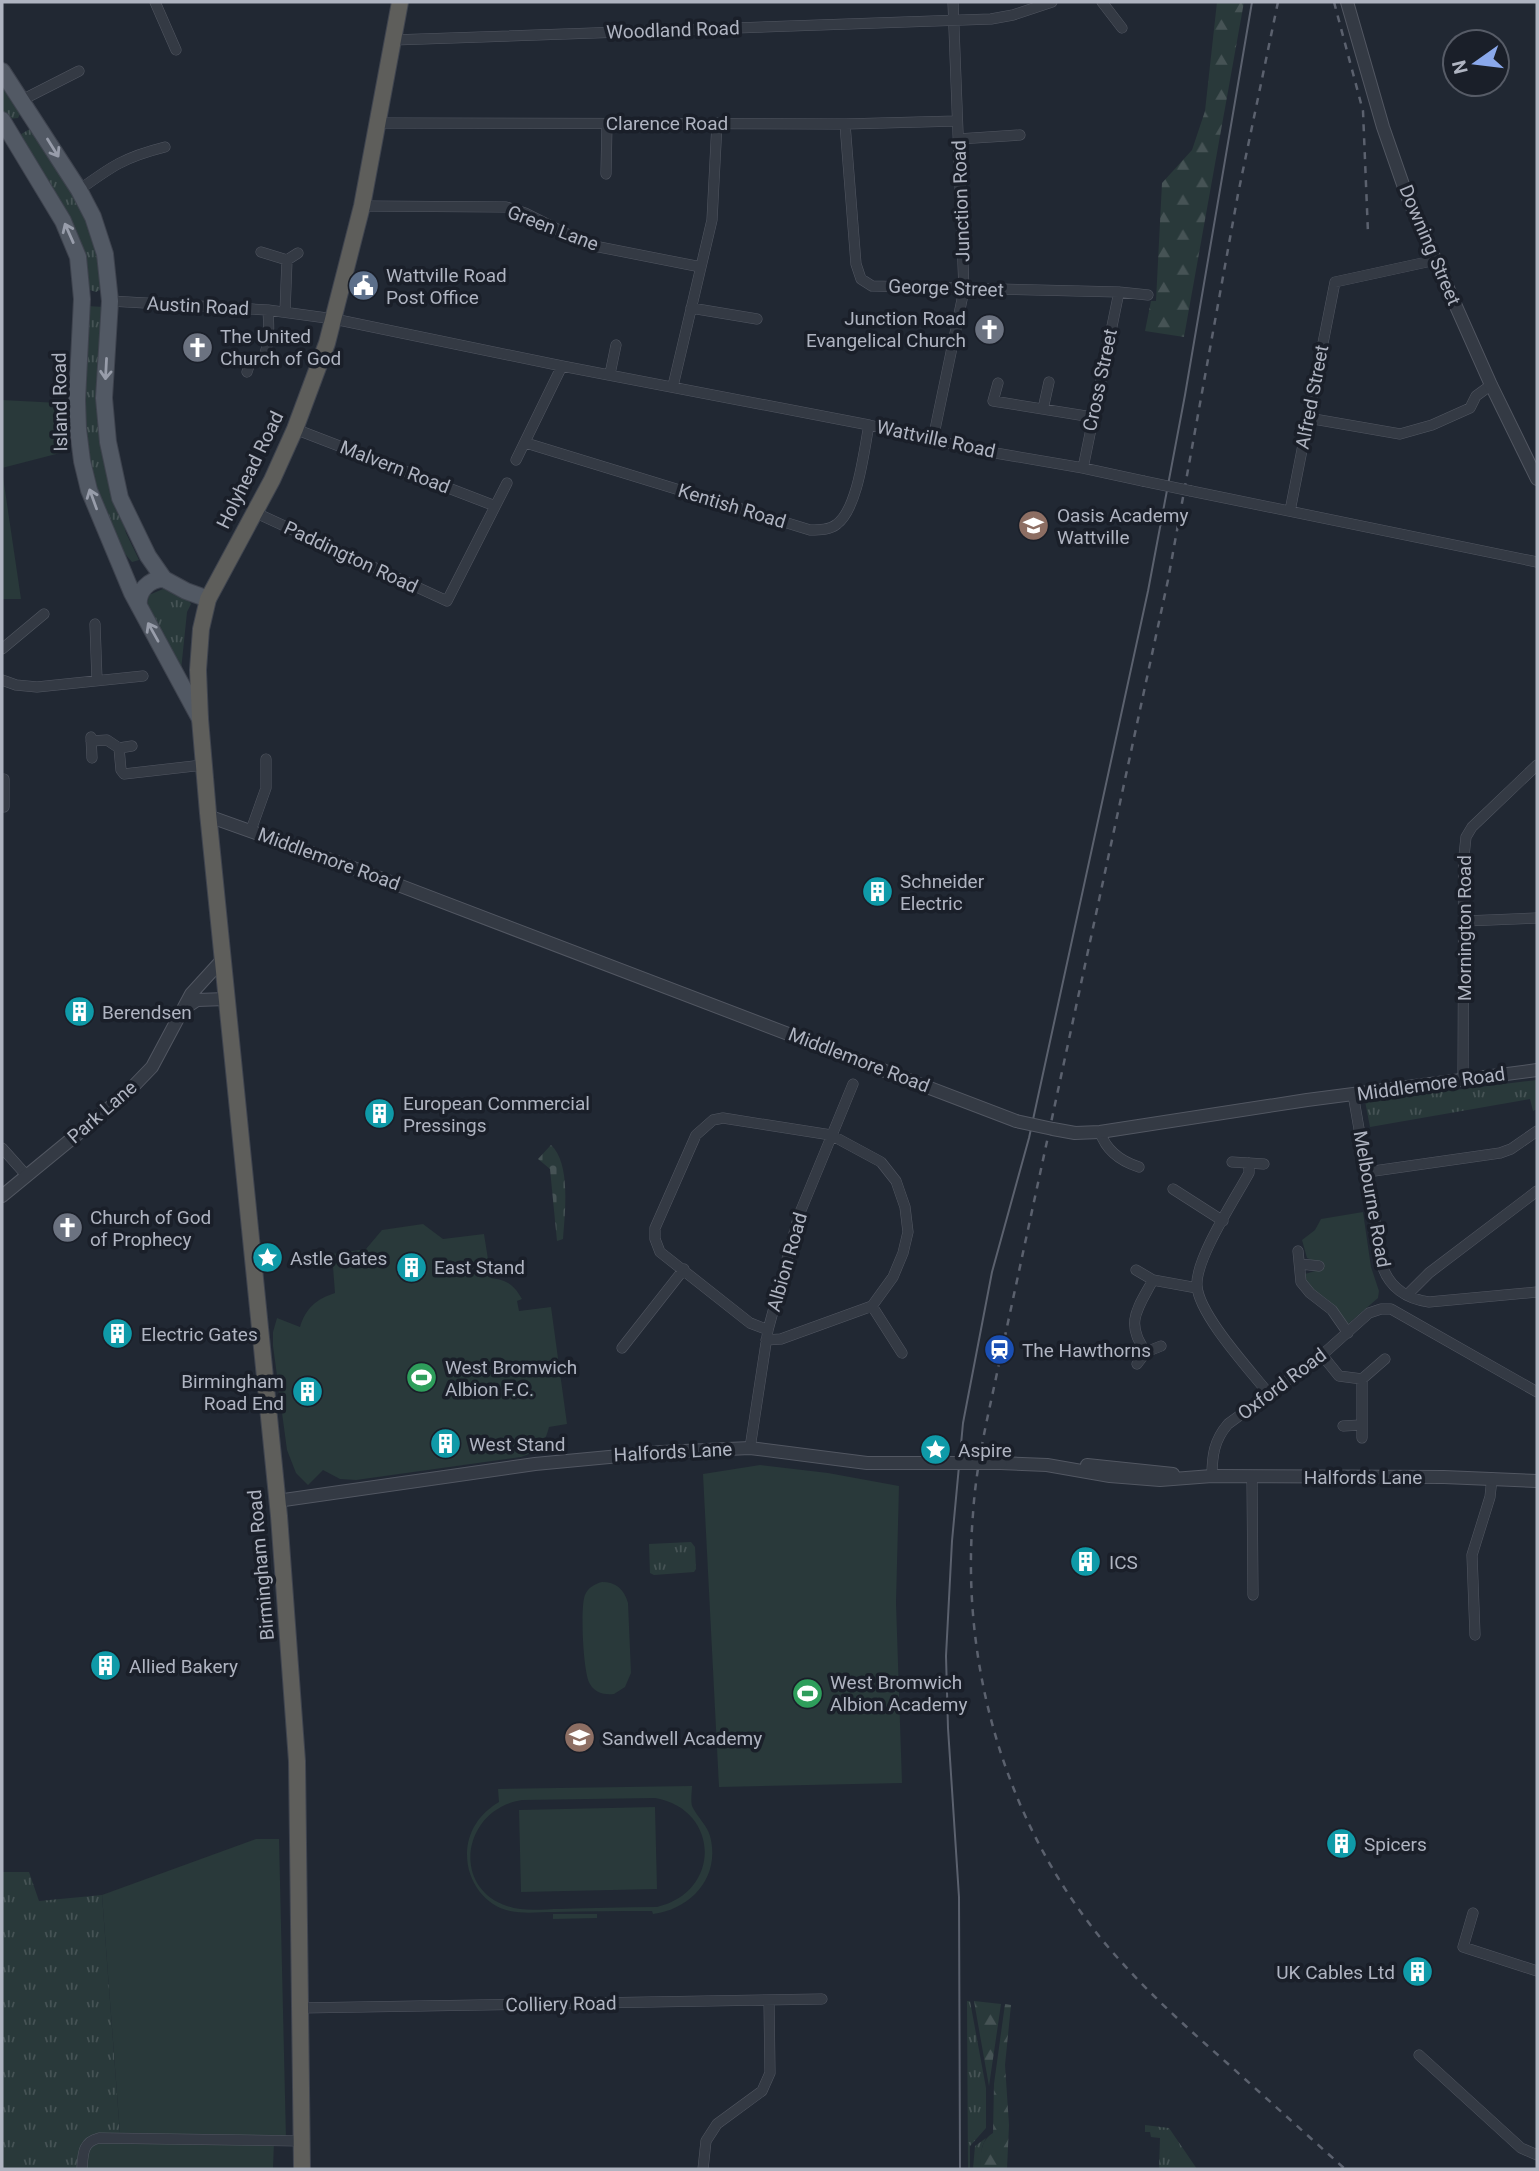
<svg xmlns="http://www.w3.org/2000/svg" width="1539" height="2171" viewBox="0 0 1539 2171" font-family="Roboto,sans-serif">
<style>
.grass{fill:url(#grass-tufts)}
.forest{fill:url(#forest-firs)}
.cemetery{fill:url(#cemetery-stones)}
.green{fill:#29393a;fill-rule:evenodd}
.lines{fill:none;stroke-linecap:round;stroke-linejoin:round}
.minor-casing{stroke:#525762;stroke-width:11}
.tertiary-casing{stroke:#525762;stroke-width:14}
.primary-casing{stroke:#3e434e;stroke-width:18}
.trunk-casing{stroke:#3f444f;stroke-width:18}
.minor{stroke:#343a44;stroke-width:10}
.tertiary{stroke:#343a44;stroke-width:12}
.primary{stroke:#525964;stroke-width:16}
.trunk{stroke:#5e5e5b;stroke-width:16}
.tram{stroke:#5b616e;stroke-width:2}
.rail{stroke:#5b616e;stroke-width:2.5;stroke-dasharray:7 7;stroke-linecap:butt}
.minor-bridge-casing{stroke:#525762;stroke-width:11;stroke-linecap:butt}
.tertiary-bridge-casing{stroke:#525762;stroke-width:14;stroke-linecap:butt}
.minor-bridge{stroke:#343a44;stroke-width:10}
.tertiary-bridge{stroke:#343a44;stroke-width:12}
.oneway{stroke:#989daa}
.labels{text-anchor:middle;dominant-baseline:central;stroke-width:7;stroke-linejoin:round;paint-order:stroke}
.street-label{font-size:19px;fill:#afb4c1;stroke:#1a1f29}
.poi-label{font-size:19px;fill:#afb4c1;stroke:#1a1f29;text-anchor:start}
</style>
<defs>
<pattern id="grass-tufts" width="24" height="20" patternUnits="userSpaceOnUse" patternTransform="scale(1.75)"><rect width="24" height="20" fill="#29393a"/><path d="M3 7l-1-3M5 7V3M7 7l1-3M15 17l-1-3M17 17v-4M19 17l1-3" fill="none" stroke="#465355"/></pattern>
<pattern id="forest-firs" width="22" height="20" patternUnits="userSpaceOnUse" patternTransform="scale(1.75)"><rect width="22" height="20" fill="#29393a"/><path d="M5 1l3.5 6h-7zM16 11l3.5 6h-7z" fill="#465355"/></pattern>
<pattern id="cemetery-stones" width="16" height="16" patternUnits="userSpaceOnUse" patternTransform="scale(1.75)"><rect width="16" height="16" fill="#29393a"/><path d="M2 7V4a2 2 0 0 1 4 0v3zM10 15v-3a2 2 0 0 1 4 0v3z" fill="#465355"/></pattern>
</defs>
<rect width="100%" height="100%" fill="#212833"/>
<path class="grass" d="M2,80L21,112L18,118L8,119L2,109Z
M33,127L89,218L102,257L103,288L96,292L87,289L18,136Z
M86,306L104,307L98,393L101,446L126,533L139,560L132,562L114,541L91,485L82,430Z
M163,589L187,598L191,604L187,612L181,670L147,606L149,595Z
M1537,1080V1109L1533,1111L1530,1099L1370,1127L1365,1101Z
M691,1542L695,1547L696,1569L694,1572L654,1575L650,1573L649,1544Z
M2,1872H29L39,1901L102,1895L120,2134L86,2169H2Z
M967,2001H970L986,2088V2128L970,2146V2169H968Z
M1145,2125L1169,2128L1197,2169H1159L1160,2138L1151,2137L1150,2132H1145Z
M986,2138L982,2147L980,2169H973L975,2146Z"/>
<path class="forest" d="M1217,2H1244L1184,337L1145,331L1151,301H1156L1162,183L1192,150L1205,111Z
M974,2001L1001,2004L989,2086Z
M1005,2004L1011,2005L1005,2065L1009,2125L1007,2169H980C981,2154 980,2141 993,2133L994,2084Z"/>
<path class="cemetery" d="M551,1145C571,1163 565,1214 563,1239L557,1241L550,1169L538,1159Z"/>
<path class="green" d="M2,400L60,403L64,452L2,468Z
M2,470L21,599H2Z
M1363,1212L1371,1267L1379,1291L1378,1298L1348,1324C1342,1316 1335,1307 1328,1300C1318,1291 1307,1290 1305,1274L1318,1270L1319,1263L1307,1258L1302,1240L1315,1230L1321,1219Z
M423,1224L443,1239L484,1234L491,1278C507,1280 514,1285 522,1299L517,1301L519,1311L551,1307L567,1424L549,1427C545,1444 537,1452 521,1457L356,1480L340,1479L323,1470L308,1485L296,1473L287,1450L273,1346V1332L277,1318L300,1327C306,1308 316,1299 335,1293L332,1254L366,1249L382,1230Z
M760,1465L828,1473L899,1486L896,1603L902,1783L719,1787L703,1474Z
M602,1582C616,1582 624,1589 628,1603L631,1673L625,1687L614,1694C604,1695 595,1693 590,1684C583,1674 580,1606 585,1595C588,1588 594,1584 602,1582Z
M692,1786C692,1792 690,1803 693,1808C698,1818 707,1825 710,1836C721,1877 691,1909 653,1914L652,1911C619,1911 587,1911 554,1912C540,1912 524,1914 510,1911C485,1906 467,1881 467,1855C467,1832 479,1814 499,1802L498,1789ZM655,1798C720,1809 722,1892 657,1907C625,1907 592,1908 560,1909C543,1909 523,1912 507,1906C450,1887 463,1809 522,1800Z
M655,1807L657,1889L521,1892L519,1810Z
M256,1839H279L286,2139L120,2134L102,1895Z
M553,1914H597V1918L553,1919Z
M101,2141L274,2142L273,2169H86C86,2154 85,2146 101,2141Z"/>
<g class="lines">
<defs>
<path id="minor" d="M155,2L176,50
M1102,2L1122,28
M393,40L991,19L1013,15L1052,2
M22,100L79,71
M377,123L845,124L957,121
M845,124L856,264L861,279L872,286L1119,292L1148,295
M958,139L1020,135
M606,174L607,123
M79,190C112,166 125,157 165,147
M362,206L506,207L525,213L589,245L701,267
M261,252L287,260L298,253
M110,301L268,310L334,319L562,366L869,425L978,450L1083,468L1143,481
M691,308L757,319
M285,312L287,260
M247,372C250,362 252,359 263,359C270,342 269,327 268,310
M610,374L616,345
M998,383L993,401L1092,417
M673,386L712,220L717,123
M1043,409L1049,382
M1308,418L1400,434L1432,425L1470,408L1476,396L1491,385
M295,429L495,506
M933,439L964,290L953,2
M526,443L810,530C819,530 830,530 837,524C858,508 864,450 869,425
M516,460L562,366
M1083,468L1119,292
M1191,491L1537,562
M1290,511L1335,282L1436,260
M254,512L447,601L507,483
M95,624L97,680
M2,649L44,614
M2,680L16,685L37,687L143,676
M91,737L92,758
M91,741L107,740L119,748L132,746
M119,748L121,770L124,774L203,765
M4,807V779
M251,830L266,788V759
M1465,921L1537,918
M1463,1079L1464,856L1466,837L1472,827L1537,765
M1353,1094L1383,1268C1391,1289 1408,1299 1429,1302L1537,1292
M1100,1132C1106,1150 1120,1161 1139,1167
M2,1148L27,1176
M1232,1162L1264,1164
M1249,1163V1173C1235,1199 1195,1259 1197,1286C1199,1315 1250,1370 1269,1394
M1367,1172L1500,1153L1511,1149L1537,1131
M1173,1189L1223,1221
M1298,1251L1301,1282L1310,1293L1332,1310L1348,1333
M1301,1264L1319,1266
M1136,1270L1153,1280L1197,1288
M1407,1295L1429,1273L1537,1191
M872,1306L902,1353
M766,1340L781,1339L872,1306L893,1277L903,1253L908,1232L905,1207L896,1181L881,1162L831,1135L723,1118L713,1120L696,1135L655,1228V1239L660,1252L750,1323L768,1330
M622,1348L684,1269
M1146,1352C1124,1323 1138,1308 1153,1280
M1322,1355L1339,1376L1362,1379L1385,1359
M1137,1364L1146,1352L1161,1346
M1343,1426L1361,1425
M1362,1438V1379
M750,1448L768,1330L799,1215L853,1084
M1212,1476C1212,1456 1214,1440 1228,1424L1322,1355L1369,1313L1381,1309H1391L1537,1392
M1252,1477L1253,1595
M1475,1635L1472,1555L1490,1497L1492,1478
M1473,1913L1463,1947L1537,1971
M300,2008L822,1999
M1419,2055L1521,2148L1537,2155
M82,2169C83,2155 82,2142 99,2138L302,2141
M703,2169L706,2141L717,2124L762,2091L770,2073L769,2000"/>
<path id="tertiary" d="M1347,2L1383,127L1407,196L1491,385L1537,479
M208,816L359,870L1016,1121
M185,1008L197,1000L226,999
M1053,1129L1075,1133L1100,1132L1307,1100L1537,1070
M2,1196L125,1095L152,1067L191,994L222,960
M1001,1463L1047,1465L1110,1476L1160,1480L1212,1476L1444,1477L1537,1481
M1087,1465L1173,1474
M277,1501L535,1464L662,1452L750,1448L867,1463H941"/>
<path id="primary" d="M2,71L79,190L93,217L105,254L110,301L104,398L108,442L120,498L148,556L164,579L186,591L208,599
M2,120L63,221L78,257L82,299L77,400L78,429L82,461L89,490L132,593L200,719
M139,606C137,591 149,579 164,579"/>
<path id="trunk" d="M302,2169L297,1761L279,1516L208,813L200,719L198,670L201,629L208,599L272,480L295,429L327,343L362,206L400,2"/>
</defs>
<use href="#minor" class="minor-casing"/>
<use href="#tertiary" class="tertiary-casing"/>
<use href="#primary" class="primary-casing"/>
<use href="#trunk" class="trunk-casing"/>
<use href="#minor" class="minor"/>
<use href="#tertiary" class="tertiary"/>
<use href="#primary" class="primary"/>
<use href="#trunk" class="trunk"/>
<path class="tram" d="M960,2169L959,1897L948,1728L946,1656L952,1541L963,1423L992,1272L1029,1138L1148,591L1185,395L1252,2"/>
<path class="rail" d="M1278,2L1238,194L1168,580L988,1415C981,1448 975,1481 973,1514C960,1669 1008,1830 1109,1948C1145,1990 1186,2027 1227,2063C1266,2098 1306,2134 1345,2169
M1334,2L1363,111L1368,233"/>
<defs>
<path id="minor-bridge" d="M1143,481L1191,491"/>
<path id="tertiary-bridge" d="M1016,1121L1053,1129
M941,1463H1001"/>
</defs>
<use href="#minor-bridge" class="minor-bridge-casing"/>
<use href="#tertiary-bridge" class="tertiary-bridge-casing"/>
<use href="#minor-bridge" class="minor-bridge"/>
<use href="#tertiary-bridge" class="tertiary-bridge"/>
</g>
<defs><path id="oneway-shaft" d="M-6 0H5M1.5-3L5.5 0L1.5 3" fill="none" stroke-width="1.6" stroke-linecap="round" stroke-linejoin="round" transform="scale(1.75)"/></defs>
<g class="oneway">
<use href="#oneway-shaft" transform="translate(53 148) rotate(58)"/>
<use href="#oneway-shaft" transform="translate(69 233) rotate(-114)"/>
<use href="#oneway-shaft" transform="translate(106 369) rotate(93)"/>
<use href="#oneway-shaft" transform="translate(93 499) rotate(-110)"/>
<use href="#oneway-shaft" transform="translate(153 632) rotate(-119)"/>
</g>
<defs>
<symbol id="civic-disc" viewBox="-11 -11 22 22"><circle r="9.5" fill="#5c6f8a" stroke="#1a1f29"/><path d="M-.6-6.5H3V-4.5H.6V-3L4-1V1h2V6H-6V1h2V-1L-.6-3ZM-1.2 2.5V6h2.4V2.5Z" fill="#fff"/></symbol>
<symbol id="church-disc" viewBox="-11 -11 22 22"><circle r="9.5" fill="#6b7280" stroke="#1a1f29"/><path d="M-1.2-6h2.4v3.5h3.3v2.4h-3.3V6h-2.4V-.1h-3.3v-2.4h3.3Z" fill="#fff"/></symbol>
<symbol id="school-disc" viewBox="-11 -11 22 22"><circle r="9.5" fill="#8d6e63" stroke="#1a1f29"/><path d="M0-5L7-2L0 1L-7-2ZM-4 1L0 2.5L4 1V4Q0 6-4 4Z" fill="#fff"/></symbol>
<symbol id="building-disc" viewBox="-11 -11 22 22"><circle r="9.5" fill="#0f9aa8" stroke="#1a1f29"/><path d="M-4-6H4V6H1V3H-1V6H-4ZM-2.5-4.3h1.7v1.8h-1.7ZM.8-4.3h1.7v1.8H.8ZM-2.5-1h1.7V.8h-1.7ZM.8-1h1.7V.8H.8Z" fill="#fff"/></symbol>
<symbol id="sight-disc" viewBox="-11 -11 22 22"><circle r="9.5" fill="#0f9aa8" stroke="#1a1f29"/><path d="M0-6L1.8-2.2L6-1.7L2.9 1.2L3.7 5.4L0 3.3L-3.7 5.4L-2.9 1.2L-6-1.7L-1.8-2.2Z" fill="#fff"/></symbol>
<symbol id="station-disc" viewBox="-11 -11 22 22"><circle r="9.5" fill="#1a4fb4" stroke="#1a1f29"/><path d="M-3-6H3Q5-6 5-4V2Q5 4 3 4L4.5 6H3L1.5 4h-3L-3 6H-4.5L-3 4Q-5 4-5 2V-4Q-5-6-3-6ZM-3.5-4v3h7v-3ZM-3.5 1v1.5H-2V1ZM2 1v1.5H3.5V1Z" fill="#fff"/></symbol>
<symbol id="stadium-disc" viewBox="-11 -11 22 22"><circle r="9.5" fill="#2e9e5b" stroke="#1a1f29"/><path d="M0-5a6.5 5 0 1 0 0 10a6.5 5 0 1 0 0-10ZM-3.5-1.8h7v3.6h-7Z" fill="#fff"/></symbol>
</defs>
<g fill-rule="evenodd">
<use href="#civic-disc" x="346" y="268" width="35" height="35"/>
<use href="#church-disc" x="972" y="312" width="35" height="35"/>
<use href="#church-disc" x="180" y="330" width="35" height="35"/>
<use href="#school-disc" x="1016" y="508" width="35" height="35"/>
<use href="#building-disc" x="860" y="874" width="35" height="35"/>
<use href="#building-disc" x="62" y="994" width="35" height="35"/>
<use href="#building-disc" x="362" y="1096" width="35" height="35"/>
<use href="#church-disc" x="50" y="1210" width="35" height="35"/>
<use href="#sight-disc" x="250" y="1240" width="35" height="35"/>
<use href="#building-disc" x="394" y="1250" width="35" height="35"/>
<use href="#building-disc" x="100" y="1316" width="35" height="35"/>
<use href="#station-disc" x="982" y="1332" width="35" height="35"/>
<use href="#stadium-disc" x="404" y="1360" width="35" height="35"/>
<use href="#building-disc" x="290" y="1374" width="35" height="35"/>
<use href="#building-disc" x="428" y="1426" width="35" height="35"/>
<use href="#sight-disc" x="918" y="1432" width="35" height="35"/>
<use href="#building-disc" x="1068" y="1544" width="35" height="35"/>
<use href="#building-disc" x="88" y="1648" width="35" height="35"/>
<use href="#stadium-disc" x="790" y="1676" width="35" height="35"/>
<use href="#school-disc" x="562" y="1720" width="35" height="35"/>
<use href="#building-disc" x="1324" y="1826" width="35" height="35"/>
<use href="#building-disc" x="1400" y="1954" width="35" height="35"/>
</g>
<g class="labels">
<g class="street-label">
<text transform="translate(673 30) rotate(-2)">Woodland Road</text>
<text x="667" y="123">Clarence Road</text>
<text transform="translate(961 201) rotate(-92)">Junction Road</text>
<text transform="translate(553 228) rotate(21)">Green Lane</text>
<text transform="translate(1430 245) rotate(67)">Downing Street</text>
<text transform="translate(946 288) rotate(2)">George Street</text>
<text transform="translate(198 306) rotate(3)">Austin Road</text>
<text transform="translate(1100 380) rotate(-78)">Cross Street</text>
<text transform="translate(1312 397) rotate(-79)">Alfred Street</text>
<text transform="translate(60 402) rotate(-91)">Island Road</text>
<text transform="translate(936 439) rotate(12)">Wattville Road</text>
<text transform="translate(395 467) rotate(21)">Malvern Road</text>
<text transform="translate(250 470) rotate(-64)">Holyhead Road</text>
<text transform="translate(732 506) rotate(17)">Kentish Road</text>
<text transform="translate(351 557) rotate(25)">Paddington Road</text>
<text transform="translate(329 859) rotate(20)">Middlemore Road</text>
<text transform="translate(1464 928) rotate(-90)">Mornington Road</text>
<text transform="translate(859 1060) rotate(21)">Middlemore Road</text>
<text transform="translate(1431 1084) rotate(-8)">Middlemore Road</text>
<text transform="translate(102 1112) rotate(-41)">Park Lane</text>
<text transform="translate(1372 1199) rotate(80)">Melbourne Road</text>
<text transform="translate(787 1262) rotate(-74)">Albion Road</text>
<text transform="translate(1282 1384) rotate(-37)">Oxford Road</text>
<text transform="translate(673 1452) rotate(-3)">Halfords Lane</text>
<text x="1363" y="1477">Halfords Lane</text>
<text transform="translate(261 1565) rotate(-95)">Birmingham Road</text>
<text transform="translate(561 2004) rotate(-1)">Colliery Road</text>
</g>
<g class="poi-label">
<text x="386" y="275">Wattville Road<tspan x="386" dy="22">Post Office</tspan></text>
<text x="966" y="318" text-anchor="end">Junction Road<tspan x="966" dy="22">Evangelical Church</tspan></text>
<text x="220" y="336">The United<tspan x="220" dy="22">Church of God</tspan></text>
<text x="1057" y="515">Oasis Academy<tspan x="1057" dy="22">Wattville</tspan></text>
<text x="900" y="881">Schneider<tspan x="900" dy="22">Electric</tspan></text>
<text x="102" y="1012">Berendsen</text>
<text x="403" y="1103">European Commercial<tspan x="403" dy="22">Pressings</tspan></text>
<text x="90" y="1217">Church of God<tspan x="90" dy="22">of Prophecy</tspan></text>
<text x="290" y="1258">Astle Gates</text>
<text x="434" y="1267">East Stand</text>
<text x="141" y="1334">Electric Gates</text>
<text x="1022" y="1350">The Hawthorns</text>
<text x="445" y="1367">West Bromwich<tspan x="445" dy="22">Albion F.C.</tspan></text>
<text x="284" y="1381" text-anchor="end">Birmingham<tspan x="284" dy="22">Road End</tspan></text>
<text x="469" y="1444">West Stand</text>
<text x="958" y="1450">Aspire</text>
<text x="1109" y="1562">ICS</text>
<text x="129" y="1666">Allied Bakery</text>
<text x="830" y="1682">West Bromwich<tspan x="830" dy="22">Albion Academy</tspan></text>
<text x="602" y="1738">Sandwell Academy</text>
<text x="1364" y="1844">Spicers</text>
<text x="1395" y="1972" text-anchor="end">UK Cables Ltd</text>
</g>
</g>
<rect width="1539" height="2171" fill="none" stroke="#afb4c1" stroke-width="7"/>
<g transform="translate(1476 63) rotate(256)"><circle r="33" fill="#1a1f29" stroke="#565b66" stroke-width="2"/>
<path d="M0-5L12 26L0 18L-12 26Z" fill="#8aa8eb"/>
<text y="-10" font-size="19" font-weight="bold" text-anchor="middle" fill="#afb4c1">N</text>
</g>
</svg>
